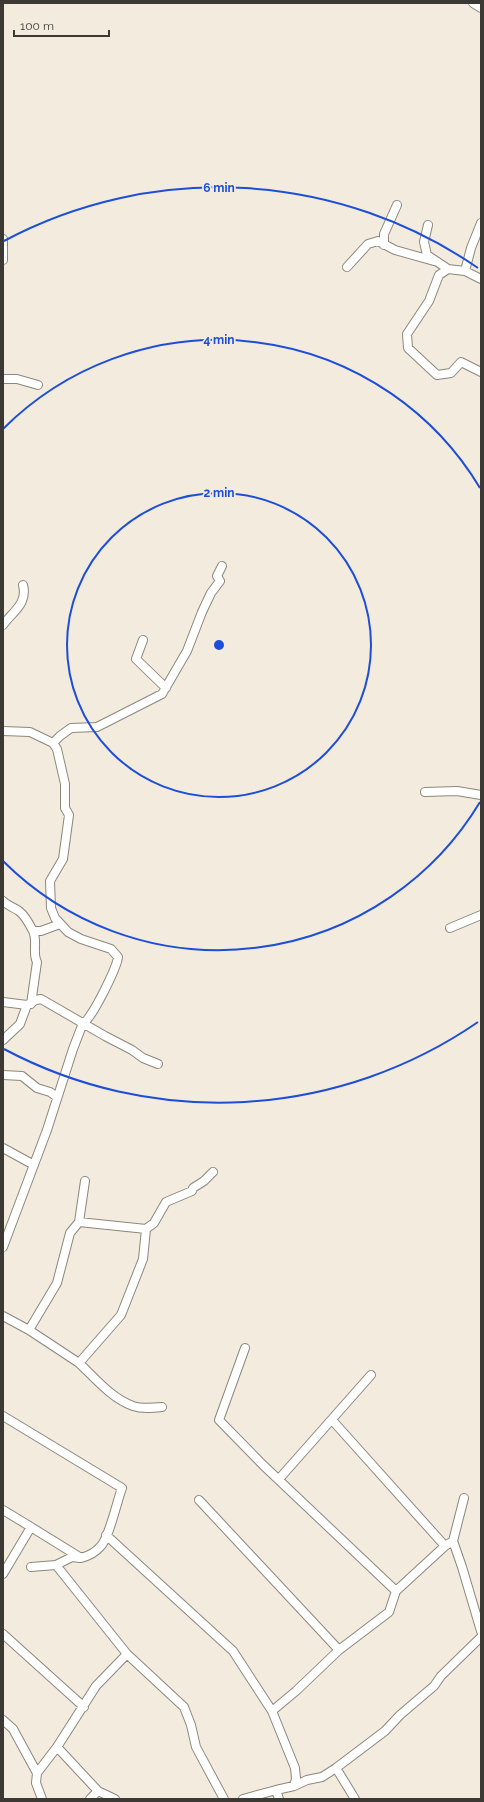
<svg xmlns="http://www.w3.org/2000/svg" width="484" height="1802" viewBox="0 0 484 1802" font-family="Raleway,sans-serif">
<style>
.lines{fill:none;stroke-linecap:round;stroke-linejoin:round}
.minor-casing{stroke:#8d877b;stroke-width:10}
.minor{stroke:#fff;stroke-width:8}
.ring{fill:none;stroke:#1d4ed8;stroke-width:2}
.centre{fill:#1d4ed8;stroke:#f2ebde;stroke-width:2}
.ring-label{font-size:12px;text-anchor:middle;font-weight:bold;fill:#1d4ed8;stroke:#f2ebde;stroke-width:3.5;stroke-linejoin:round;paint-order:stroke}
</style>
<rect width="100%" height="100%" fill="#f2ebde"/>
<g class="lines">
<defs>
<path id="minor" d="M473,3L481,8
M428,225L424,242L427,255L448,269L465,271L481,279
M3,239V260
M384,245V234L397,205
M347,267L368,244L378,241L395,250L434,261
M448,269L439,275L429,301L407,334L408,348L437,375L451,373L461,362L481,372
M465,271L471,248L481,223
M3,379H17L38,385
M3,625C12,612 28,604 23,585
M143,640L136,659L166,688
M3,731L30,732L53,743L57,749L65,784V808L69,815L63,859L50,881L51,908L55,918L68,932L81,939L111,949L118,957C117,967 91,1021 83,1023L73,1049L47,1130L3,1247
M53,743L60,736L71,728L97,727L162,694L187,651L202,612L211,593L220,581L217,576L222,566
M425,792L457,791L481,795
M3,901C8,906 13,907 19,911C24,915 30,925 33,931C38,941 32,953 37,962L31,1004
M450,928L481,915
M34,931H41L60,924
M3,1002L27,1005L36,1000L41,999L105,1036L132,1050L143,1058L158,1064
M3,1040L20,1024L27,1005
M3,1075L22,1076L37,1088L50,1092L57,1097
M3,1148L34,1165
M146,1229L154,1223L166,1202L192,1191L193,1188L204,1181L213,1172
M3,1316L29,1330L79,1363L121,1315L143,1259L146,1229L79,1222
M29,1330L57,1283L70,1233L79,1222L85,1181
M245,1348L219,1420L263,1465L396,1591
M79,1363C95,1378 111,1398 133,1406C142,1409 152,1408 162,1407
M3,1416L122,1488C117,1501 109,1539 100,1547C95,1553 88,1556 81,1558L31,1527
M332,1420L445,1546
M279,1479L371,1375
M199,1500L339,1650L296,1691L272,1711
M3,1510L31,1527L3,1574
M106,1535L233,1651L272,1711L295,1768L296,1779L294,1786
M453,1541L462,1567L481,1631
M56,1565L127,1654L184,1707L191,1725L196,1747L224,1799
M31,1567L56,1565L72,1557L80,1558
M3,1634L84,1707
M339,1650L389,1612L396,1591L445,1546L453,1541L464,1498
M3,1720L13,1729L37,1773
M57,1747L98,1791L115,1799
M336,1768L355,1799
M276,1790L279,1799
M42,1799L36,1783L37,1773L57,1747L96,1686L127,1654
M90,1799L98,1791
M243,1799L276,1790L294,1786L307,1780L322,1777L336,1768L385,1731L400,1715L434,1686L441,1676L481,1637"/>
</defs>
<use href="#minor" class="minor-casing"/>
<use href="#minor" class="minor"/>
</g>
<g class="ring">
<circle cx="219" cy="645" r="152"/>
<path d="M480 802A305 305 0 0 1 3 861M3 429A305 305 0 0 1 480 488"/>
<path d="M478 1022A457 457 0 0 1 4 1049M4 241A457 457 0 0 1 478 268"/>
</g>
<circle cx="219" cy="645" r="6" class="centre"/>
<g class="ring-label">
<text x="219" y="192">6 min</text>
<text x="219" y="344">4 min</text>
<text x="219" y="497">2 min</text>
</g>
<rect width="484" height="1802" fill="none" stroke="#3c3934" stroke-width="8"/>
<path d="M14 30v6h95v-6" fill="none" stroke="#3c3934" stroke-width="2"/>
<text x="20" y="30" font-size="12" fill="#3c3934" stroke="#f2ebde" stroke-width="3" paint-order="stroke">100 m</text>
</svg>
